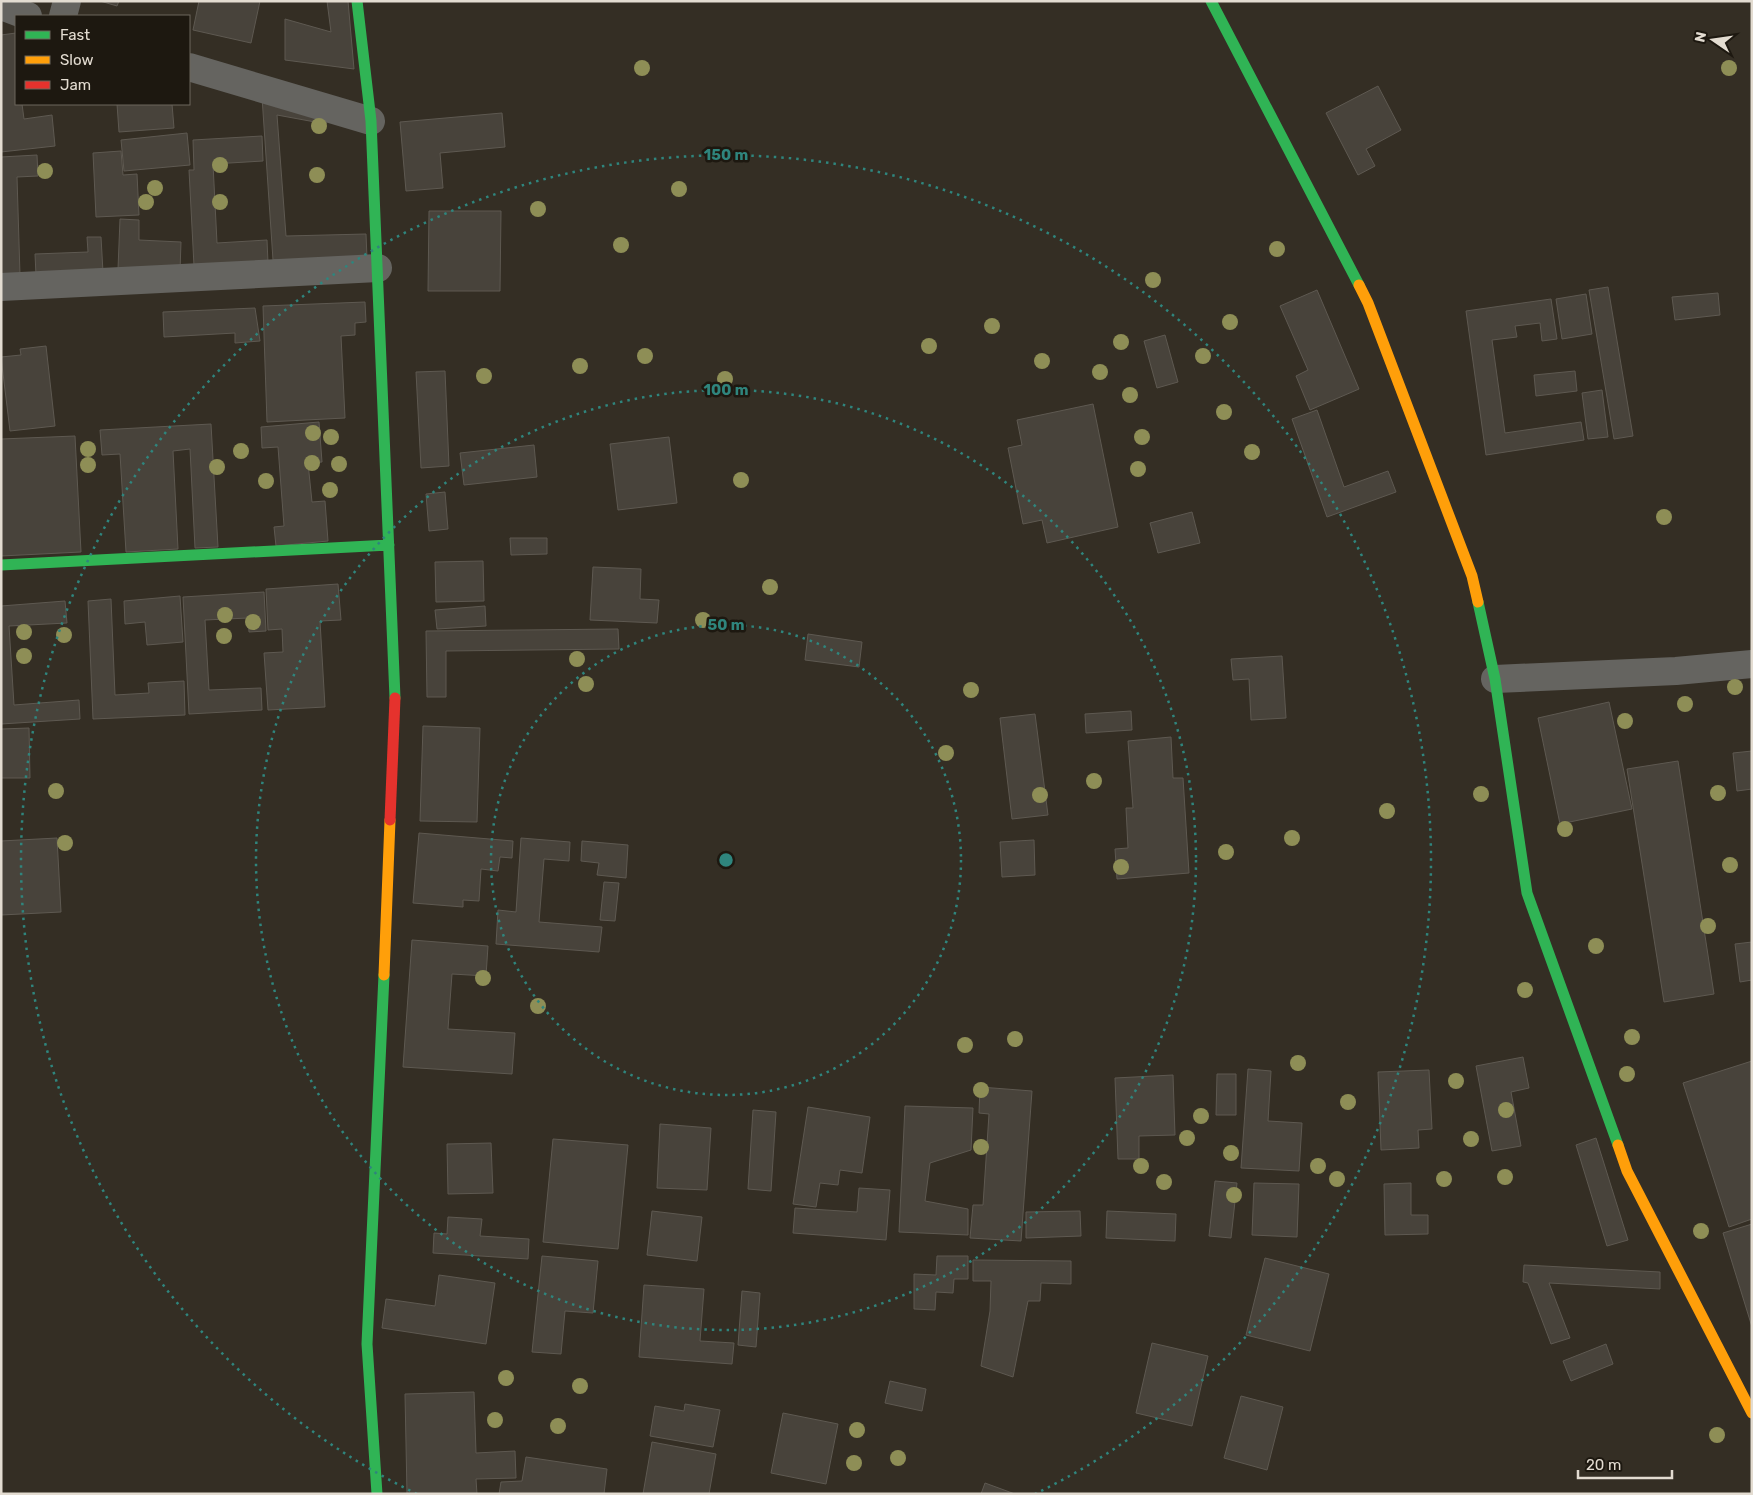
<svg xmlns="http://www.w3.org/2000/svg" width="1753" height="1495" viewBox="0 0 1753 1495" font-family="Rubik,sans-serif">
<style>
.building{fill:#48433b;stroke:#5e5951}
.lines{fill:none;stroke-linecap:round;stroke-linejoin:round}
.street{stroke:#656460;stroke-width:28}
.fast{stroke:#30b455;stroke-width:11}
.slow{stroke:#ff9f0a;stroke-width:11}
.jam{stroke:#e5322d;stroke-width:11}
.tree{fill:#8e8e56}
.ring{fill:none;stroke:#2f857d;stroke-width:2.5;stroke-dasharray:2.5 5}
.centre{fill:#2f857d;stroke:#1d1810;stroke-width:2.5}
.ring-label{font-size:15px;text-anchor:middle;font-weight:bold;fill:#2f857d;stroke:#1d1810;stroke-width:5;stroke-linejoin:round;paint-order:stroke}
</style>
<rect width="100%" height="100%" fill="#342e24"/>
<path class="building" d="M100,1H119L117,6Z
M199,1H260L251,43L193,30Z
M327,1H348L354,69L285,60V19L331,32Z
M16,33V104H22L24,119L52,115L55,146L1,152V35Z
M1378,86L1401,130L1366,149L1375,166L1358,175L1326,113Z
M262,97L328,110L326,124L277,115L286,236L366,234L367,258L273,260Z
M117,104H172L174,128L119,132Z
M502,113L505,147L440,153L443,188L406,191L400,122Z
M187,133L190,165L124,171L121,140Z
M262,136L263,161L213,164L217,243L267,240L268,263L194,266L189,170H194L193,140Z
M121,151L123,175L137,174L139,215L96,217L93,153Z
M37,155L38,176L17,177L20,275L1,276V157Z
M429,211H501L500,291H428Z
M120,219L139,220V240L181,242L180,271L118,269Z
M87,237H101L103,272L36,275L35,254L88,252Z
M1608,287L1633,436L1614,439L1589,290Z
M1317,290L1359,389L1310,410L1296,376L1308,370L1280,306Z
M1718,293L1720,315L1675,320L1672,297Z
M1586,294L1592,334L1562,339L1556,299Z
M1551,299L1557,339L1542,341L1540,323L1515,326L1517,337L1492,340L1505,433L1581,422L1584,440L1486,455L1466,311Z
M365,302L366,322L355,323V335L341,336L345,418L267,422L263,306Z
M255,308L260,341L235,343V333L164,337L163,312Z
M1165,335L1178,382L1157,388L1144,341Z
M46,346L55,426L10,431L1,357L21,355L20,349Z
M445,371L449,466L421,468L416,372Z
M1575,371L1577,391L1536,396L1534,375Z
M1602,390L1608,437L1588,439L1582,393Z
M1093,404L1118,527L1047,543L1042,520L1023,524L1008,448L1022,445L1017,420Z
M1317,410L1344,487L1388,471L1396,492L1327,517L1292,419Z
M319,422L322,462L308,463L312,502L325,501L328,541L276,546L274,527L284,526L278,447L262,448L261,427Z
M211,424L218,547L195,548L190,449L173,451L178,549L126,552L120,454L102,455L100,430Z
M75,436L81,552L1,556V439Z
M669,437L677,503L618,510L610,444Z
M534,445L537,477L464,485L460,453Z
M445,492L448,529L429,531L426,494Z
M1192,512L1200,543L1158,553L1150,523Z
M510,538H547V554L511,555Z
M483,561L484,601L436,602L435,562Z
M593,567L641,569L640,599L659,600L657,623L590,620Z
M338,584L341,620L320,621L325,707L268,710L264,653L283,652L282,629L268,630L266,589Z
M264,592L266,631L249,632L248,618L205,620L209,690L261,688L262,710L189,714L183,597Z
M180,596L183,642L147,645L145,622L125,624L124,601Z
M111,599L115,695L149,693L148,683L184,681L185,715L93,719L88,601Z
M65,601L67,623L9,626L14,705L79,700L80,719L1,724V606Z
M485,606L486,626L437,629L435,610Z
M618,629L619,649L446,651V697H427L426,631Z
M808,634L862,642L859,667L805,660Z
M1282,656L1286,718L1251,720L1249,679L1233,680L1231,659Z
M1609,702L1632,809L1560,824L1538,718Z
M1131,711L1132,730L1086,733L1085,714Z
M1035,714L1048,815L1012,819L1000,718Z
M423,726L480,728L477,822L420,821Z
M29,728L30,778H1V729Z
M1171,737L1173,778H1183L1189,873L1117,879L1115,849L1128,848L1126,808H1133L1128,741Z
M1752,751V789L1737,791L1733,753Z
M1678,761L1714,994L1664,1002L1627,769Z
M419,833L513,841L512,858L500,857L498,871L481,869L479,901L463,900V907L413,903Z
M57,838L61,912L1,915V841Z
M521,838L570,842L569,861L544,859L539,922L602,927L599,952L496,944L498,910L516,912Z
M1034,840L1035,875L1002,877L1000,842Z
M582,841L628,845L626,878L597,875L599,863L581,861Z
M604,882L619,883L615,921L600,920Z
M412,940L488,946L486,976L452,974L448,1029L515,1033L512,1074L403,1067Z
M1752,942V980L1740,982L1735,944Z
M1523,1057L1529,1088L1511,1092L1521,1146L1492,1151L1476,1066Z
M1752,1061V1219L1729,1227L1683,1083Z
M1248,1069L1271,1071L1268,1121L1302,1123L1299,1171L1241,1168Z
M1429,1070L1432,1129L1418,1130L1419,1148L1381,1150L1378,1072Z
M1217,1074H1236V1115H1216Z
M1173,1075L1175,1135L1139,1136V1159H1118L1115,1078Z
M980,1087L1032,1091L1021,1241L970,1238L973,1205H983L989,1114L979,1113Z
M905,1106L973,1108L971,1150L930,1163L925,1201L968,1209V1235L899,1232Z
M808,1107L870,1117L862,1173L840,1170L838,1185L820,1183L816,1207L793,1204Z
M753,1110L776,1112L771,1191L748,1189Z
M660,1124L711,1128L707,1190L657,1188Z
M1596,1138L1628,1240L1607,1246L1576,1145Z
M553,1139L628,1145L618,1249L543,1242Z
M491,1143L493,1193L448,1194L447,1144Z
M1215,1181L1237,1183L1231,1238L1209,1236Z
M1254,1183L1299,1184L1297,1237L1252,1235Z
M1411,1183V1215H1428V1234L1385,1235L1384,1184Z
M859,1188L890,1190L886,1240L793,1233L795,1208L857,1212Z
M652,1211L702,1217L697,1261L647,1255Z
M1080,1211L1081,1236L1026,1238V1212Z
M1107,1211L1176,1214L1175,1241L1106,1238Z
M448,1217L482,1219L480,1236L529,1239L528,1259L433,1253L434,1233L447,1234Z
M1752,1224V1327L1723,1233Z
M542,1256L598,1261L593,1313L565,1311L561,1354L532,1352Z
M937,1256H968V1279H954L953,1293L936,1292L935,1310L914,1309V1274L936,1275Z
M1265,1258L1329,1274L1310,1351L1246,1335Z
M973,1260L1071,1261V1284L1041,1283L1040,1301H1028L1013,1377L981,1366L990,1311L991,1281H973Z
M1524,1265L1660,1272V1289L1549,1283L1570,1338L1551,1344L1528,1283L1523,1282Z
M439,1275L495,1283L486,1344L382,1328L386,1299L435,1306Z
M644,1285L704,1289L700,1341L734,1343L732,1364L639,1357Z
M742,1291L760,1293L756,1347L738,1345Z
M1152,1343L1208,1356L1192,1426L1136,1413Z
M1606,1344L1613,1364L1571,1381L1563,1361Z
M890,1381L926,1389L922,1411L885,1403Z
M474,1392L476,1453L515,1451L516,1478L476,1479L477,1494H407L405,1394Z
M1241,1396L1283,1407L1267,1470L1224,1458Z
M685,1404L720,1410L713,1447L650,1436L655,1406L684,1411Z
M783,1413L838,1424L826,1484L771,1473Z
M652,1442L716,1454L709,1494H643Z
M526,1457L607,1469L604,1494H499L501,1482L522,1481Z
M985,1483L1015,1494H981Z"/>
<g class="lines">
<path class="street" d="M1,6L28,16
M63,16L67,1
M189,67L371,121
M1,287L378,268
M1495,679L1676,671L1752,664"/>
<path class="fast" d="M357,1L371,121L395,698
M1211,1L1359,285
M1,565L389,545
M1478,602L1495,679L1527,893L1618,1145
M377,1494L367,1344L384,975"/>
<path class="slow" d="M1359,285L1368,303L1472,576L1478,602
M384,975L390,820
M1618,1145L1627,1171L1752,1413"/>
<path class="jam" d="M390,820L395,698"/>
</g>
<g class="tree">
<circle cx="642" cy="68" r="8"/>
<circle cx="1729" cy="68" r="8"/>
<circle cx="319" cy="126" r="8"/>
<circle cx="220" cy="165" r="8"/>
<circle cx="45" cy="171" r="8"/>
<circle cx="317" cy="175" r="8"/>
<circle cx="155" cy="188" r="8"/>
<circle cx="679" cy="189" r="8"/>
<circle cx="146" cy="202" r="8"/>
<circle cx="220" cy="202" r="8"/>
<circle cx="538" cy="209" r="8"/>
<circle cx="621" cy="245" r="8"/>
<circle cx="1277" cy="249" r="8"/>
<circle cx="1153" cy="280" r="8"/>
<circle cx="1230" cy="322" r="8"/>
<circle cx="992" cy="326" r="8"/>
<circle cx="1121" cy="342" r="8"/>
<circle cx="929" cy="346" r="8"/>
<circle cx="645" cy="356" r="8"/>
<circle cx="1203" cy="356" r="8"/>
<circle cx="1042" cy="361" r="8"/>
<circle cx="580" cy="366" r="8"/>
<circle cx="1100" cy="372" r="8"/>
<circle cx="484" cy="376" r="8"/>
<circle cx="725" cy="379" r="8"/>
<circle cx="1130" cy="395" r="8"/>
<circle cx="1224" cy="412" r="8"/>
<circle cx="313" cy="433" r="8"/>
<circle cx="331" cy="437" r="8"/>
<circle cx="1142" cy="437" r="8"/>
<circle cx="88" cy="449" r="8"/>
<circle cx="241" cy="451" r="8"/>
<circle cx="1252" cy="452" r="8"/>
<circle cx="312" cy="463" r="8"/>
<circle cx="339" cy="464" r="8"/>
<circle cx="88" cy="465" r="8"/>
<circle cx="217" cy="467" r="8"/>
<circle cx="1138" cy="469" r="8"/>
<circle cx="741" cy="480" r="8"/>
<circle cx="266" cy="481" r="8"/>
<circle cx="330" cy="490" r="8"/>
<circle cx="1664" cy="517" r="8"/>
<circle cx="770" cy="587" r="8"/>
<circle cx="225" cy="615" r="8"/>
<circle cx="703" cy="620" r="8"/>
<circle cx="253" cy="622" r="8"/>
<circle cx="24" cy="632" r="8"/>
<circle cx="64" cy="635" r="8"/>
<circle cx="224" cy="636" r="8"/>
<circle cx="24" cy="656" r="8"/>
<circle cx="577" cy="659" r="8"/>
<circle cx="586" cy="684" r="8"/>
<circle cx="1735" cy="687" r="8"/>
<circle cx="971" cy="690" r="8"/>
<circle cx="1685" cy="704" r="8"/>
<circle cx="1625" cy="721" r="8"/>
<circle cx="946" cy="753" r="8"/>
<circle cx="1094" cy="781" r="8"/>
<circle cx="56" cy="791" r="8"/>
<circle cx="1718" cy="793" r="8"/>
<circle cx="1481" cy="794" r="8"/>
<circle cx="1040" cy="795" r="8"/>
<circle cx="1387" cy="811" r="8"/>
<circle cx="1565" cy="829" r="8"/>
<circle cx="1292" cy="838" r="8"/>
<circle cx="65" cy="843" r="8"/>
<circle cx="1226" cy="852" r="8"/>
<circle cx="1730" cy="865" r="8"/>
<circle cx="1121" cy="867" r="8"/>
<circle cx="1708" cy="926" r="8"/>
<circle cx="1596" cy="946" r="8"/>
<circle cx="483" cy="978" r="8"/>
<circle cx="1525" cy="990" r="8"/>
<circle cx="538" cy="1006" r="8"/>
<circle cx="1632" cy="1037" r="8"/>
<circle cx="1015" cy="1039" r="8"/>
<circle cx="965" cy="1045" r="8"/>
<circle cx="1298" cy="1063" r="8"/>
<circle cx="1627" cy="1074" r="8"/>
<circle cx="1456" cy="1081" r="8"/>
<circle cx="981" cy="1090" r="8"/>
<circle cx="1348" cy="1102" r="8"/>
<circle cx="1506" cy="1110" r="8"/>
<circle cx="1201" cy="1116" r="8"/>
<circle cx="1187" cy="1138" r="8"/>
<circle cx="1471" cy="1139" r="8"/>
<circle cx="981" cy="1147" r="8"/>
<circle cx="1231" cy="1153" r="8"/>
<circle cx="1141" cy="1166" r="8"/>
<circle cx="1318" cy="1166" r="8"/>
<circle cx="1505" cy="1177" r="8"/>
<circle cx="1337" cy="1179" r="8"/>
<circle cx="1444" cy="1179" r="8"/>
<circle cx="1164" cy="1182" r="8"/>
<circle cx="1234" cy="1195" r="8"/>
<circle cx="1701" cy="1231" r="8"/>
<circle cx="506" cy="1378" r="8"/>
<circle cx="580" cy="1386" r="8"/>
<circle cx="495" cy="1420" r="8"/>
<circle cx="558" cy="1426" r="8"/>
<circle cx="857" cy="1430" r="8"/>
<circle cx="1717" cy="1435" r="8"/>
<circle cx="898" cy="1458" r="8"/>
<circle cx="854" cy="1463" r="8"/>
</g>
<g class="ring">
<circle cx="726" cy="860" r="235"/>
<circle cx="726" cy="860" r="470"/>
<path d="M417 1494A705 705 0 1 1 1035 1494"/>
</g>
<circle cx="726" cy="860" r="8" class="centre"/>
<g class="ring-label">
<text x="726" y="160">150 m</text>
<text x="726" y="395">100 m</text>
<text x="726" y="630">50 m</text>
</g>
<rect width="1753" height="1495" fill="none" stroke="#e3dcd1" stroke-width="5"/>
<rect x="15" y="15" width="175" height="90" fill="#1d1810" stroke="#6c665d"/>
<rect x="25" y="31" width="25" height="8" fill="#30b455" stroke="#6c665d"/>
<text x="60" y="40" font-size="15" fill="#e3dcd1">Fast</text>
<rect x="25" y="56" width="25" height="8" fill="#ff9f0a" stroke="#6c665d"/>
<text x="60" y="65" font-size="15" fill="#e3dcd1">Slow</text>
<rect x="25" y="81" width="25" height="8" fill="#e5322d" stroke="#6c665d"/>
<text x="60" y="90" font-size="15" fill="#e3dcd1">Jam</text>
<g transform="translate(1713 40) rotate(283)" stroke="#1d1810" stroke-width="4" paint-order="stroke">
<path d="M0-4L9 19L0 12L-9 19Z" fill="#e3dcd1"/>
<text y="-8" font-size="14" font-weight="bold" text-anchor="middle" fill="#e3dcd1">N</text>
</g>
<path d="M1578 1470v8h94v-8" fill="none" stroke="#e3dcd1" stroke-width="2.5"/>
<text x="1586" y="1470" font-size="15" fill="#e3dcd1" stroke="#1d1810" stroke-width="4" paint-order="stroke">20 m</text>
</svg>
